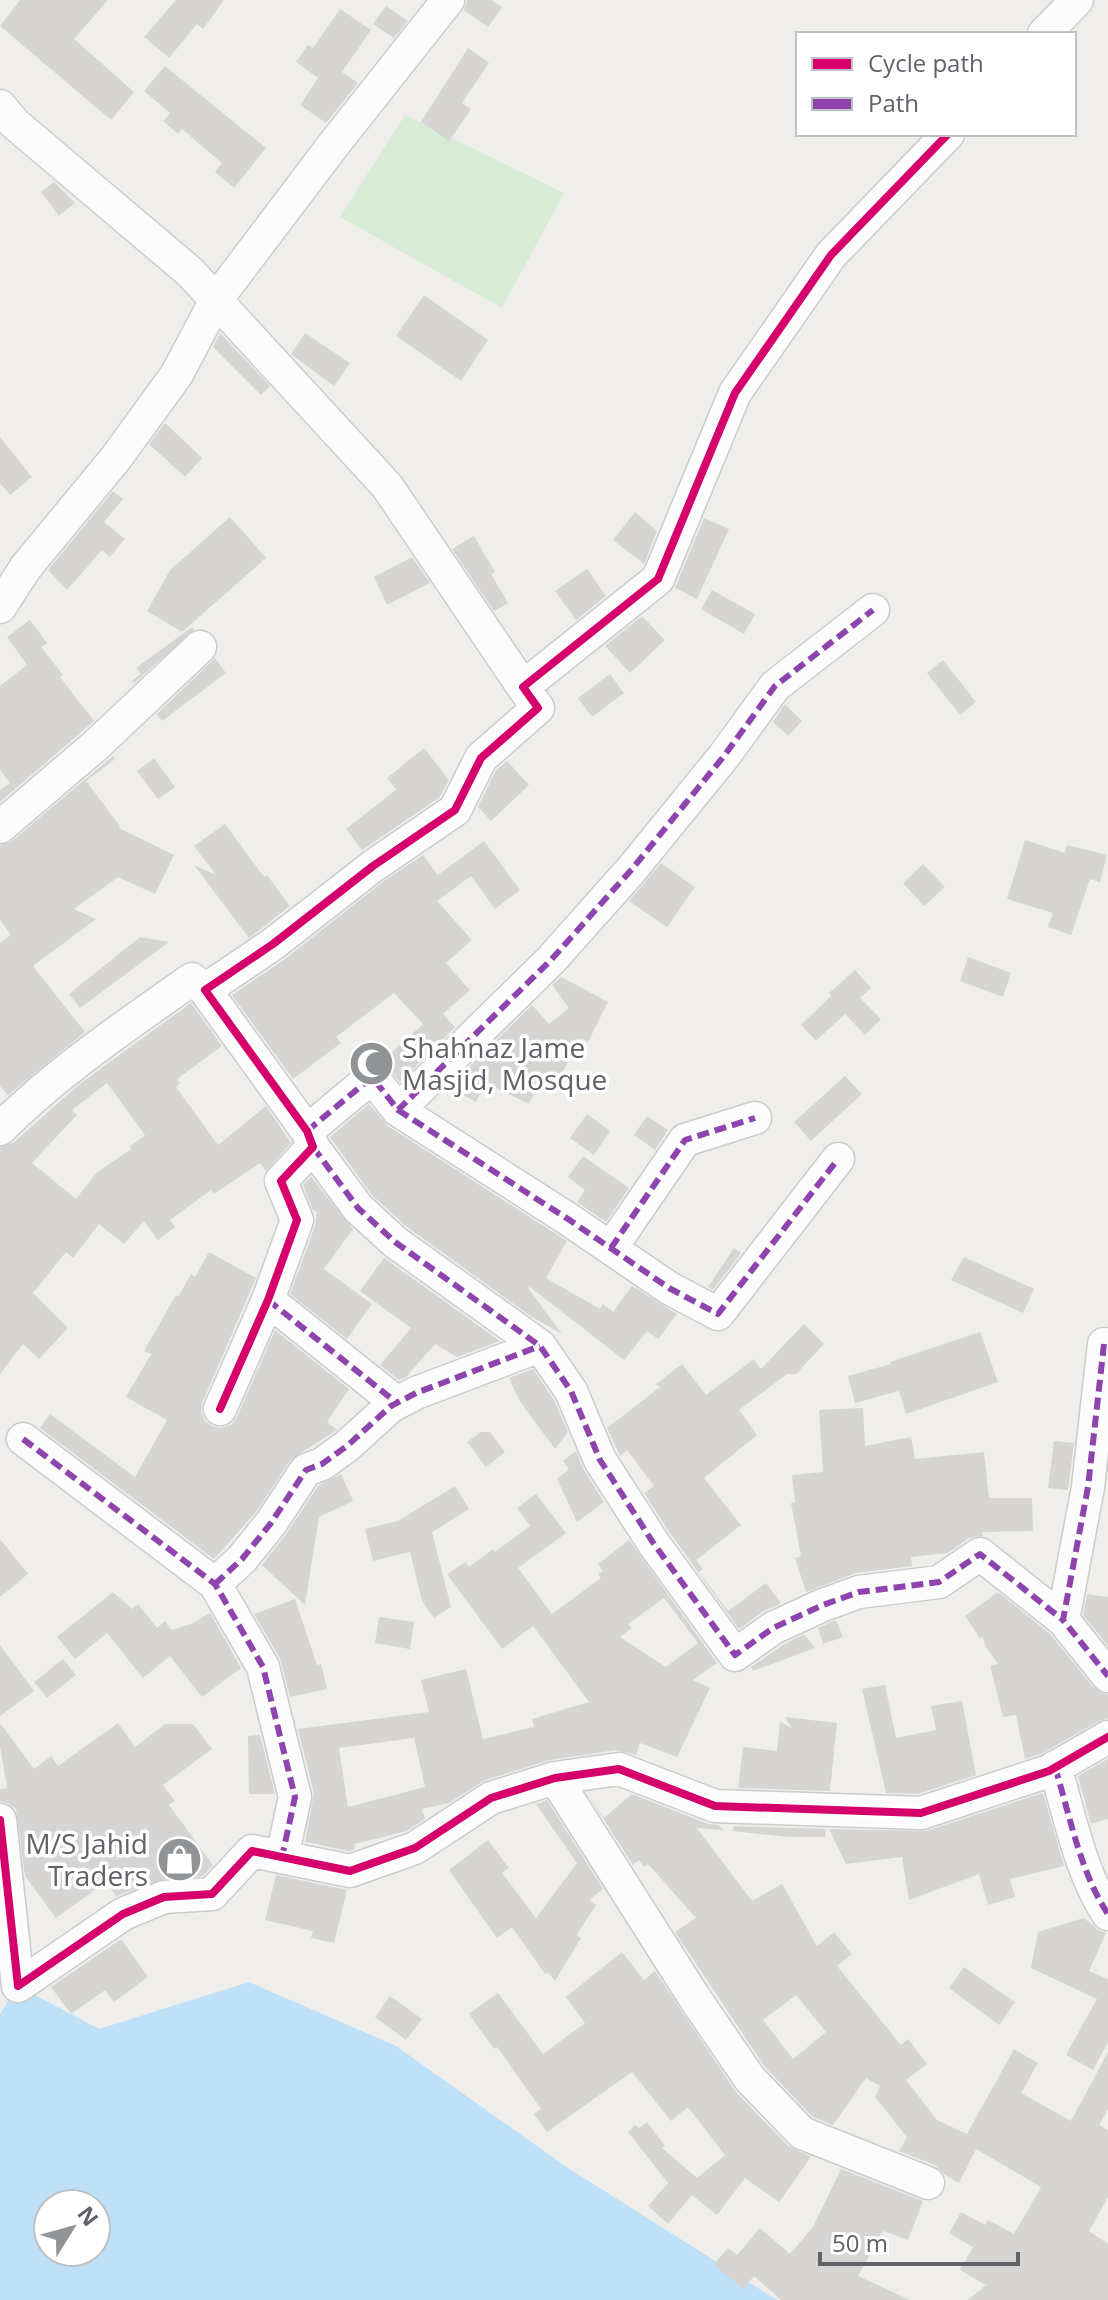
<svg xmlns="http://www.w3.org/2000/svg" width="1108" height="2300" viewBox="0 0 1108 2300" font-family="'Open Sans',sans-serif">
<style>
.green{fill:#d8ebd6}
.water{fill:#bfe0f9;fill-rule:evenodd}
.building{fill:#d6d5d3;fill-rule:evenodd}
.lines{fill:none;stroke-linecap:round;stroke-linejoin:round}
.street-casing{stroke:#cbcccc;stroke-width:35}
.street{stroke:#fdfcfc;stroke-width:32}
.quiet{stroke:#8e44ad;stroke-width:6;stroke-dasharray:12 6;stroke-linecap:butt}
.cycleway-casing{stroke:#fff;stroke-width:13}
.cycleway{stroke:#d6006c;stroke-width:8}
.labels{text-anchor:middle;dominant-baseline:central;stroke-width:7;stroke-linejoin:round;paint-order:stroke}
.poi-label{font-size:28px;fill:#5f6368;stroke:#fff;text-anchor:start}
</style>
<rect width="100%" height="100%" fill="#efeeea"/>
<path class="green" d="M405,115L564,193L502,308L340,217Z"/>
<path class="water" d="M249,1982L396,2046L565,2166L777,2300H0V2014L18,1986L99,2029ZM48,2204H96V2252H48Z"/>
<path class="building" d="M20,0H108L74,39L134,92L111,120L0,26Z
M176,0H224L203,29L197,24L169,58L144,37Z
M467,0H491L502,7L488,27L464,10Z
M386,6L408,21L394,38L373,24Z
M340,9L371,30L342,72L358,83L326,123L300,105L318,78L296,62L308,45L313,48Z
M468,48L489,63L462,103L471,109L449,141L421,122Z
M165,66L266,148L234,188L215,172L222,163L182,129L178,134L163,121L170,113L144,91Z
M54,182L75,203L59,216L41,192Z
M424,295L488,340L461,381L396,336Z
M220,333L270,386L261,395L213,347Z
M305,333L350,363L334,386L291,354Z
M165,423L202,458L185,477L149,444Z
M0,437L32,477L10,495L0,483Z
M113,491L123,499L104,522L125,539L110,557L102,550L67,590L48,570Z
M635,512L657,531L644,564L613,540Z
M230,517L266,558L182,632L147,611L170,570Z
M704,518L729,529L697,599L675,588Z
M474,536L495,572L491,574L508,603L494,611L452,549Z
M412,557L430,583L387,605L374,577Z
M587,569L606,596L576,620L555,591Z
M712,590L755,614L744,634L701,609Z
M642,616L665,640L630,673L605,646Z
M30,620L47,643L41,647L63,675L60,677L94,721L0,802V790L10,783L0,770V686L27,665L7,637Z
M192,627L194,630L134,683L132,681L141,674L136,668Z
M215,658L226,673L162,721L157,714Z
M943,660L976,702L960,715L927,673Z
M610,674L624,693L592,717L578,698Z
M785,704L802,721L788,736L773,722Z
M424,748L449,780L440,797L362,850L346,829L396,790L387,778Z
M113,756L115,759L86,781L120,826L119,828L174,855L155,894L118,877L74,909L96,919L33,966L85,1032L8,1095L0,1086V943L11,935L0,920V846L12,841Z
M154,758L175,787L158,799L137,771Z
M507,761L529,785L491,821L478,807L496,770Z
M225,824L264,877L267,875L290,906L249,938L194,865L216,875L194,846Z
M1025,840L1065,853L1067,845L1107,855L1100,882L1090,879L1071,935L1048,927L1053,913L1007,899Z
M484,841L520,890L495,909L471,876L437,901L472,940L446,963L470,990L443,1014L455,1027L400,1082L382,1061L423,1024L394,993L336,1037L341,1043L293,1079L232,995L285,959L384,881L423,855L438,875Z
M661,863L695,887L667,927L629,901Z
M923,864L945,887L924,906L903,883Z
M140,937L169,942L80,1008L69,994Z
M968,957L1011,973L1003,997L960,981Z
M855,970L871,988L860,998L881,1019L865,1035L845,1014L816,1041L801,1025L831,996L829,993Z
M561,977L608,1002L588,1042L581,1038L557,1082L543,1075L529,1104L486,1083L476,1102L452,1089L459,1077L532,1005L549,1024L569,1008L552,985Z
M191,1003L222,1046L177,1079L180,1083L176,1087L218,1145L266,1106L291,1143L266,1171L260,1163L214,1194L211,1190L170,1220L175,1227L158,1240L144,1221L124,1244L99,1224L73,1258L66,1252L33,1293L68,1328L39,1359L23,1344L0,1374V1147L13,1143L81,1083ZM107,1083L145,1135L129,1147L131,1149L96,1173L76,1199L32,1163L77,1115L72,1110Z
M845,1076L862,1094L811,1141L794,1122Z
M369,1104L388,1126L567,1241L546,1278L600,1309L603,1304L613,1312L632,1286L677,1314L658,1339L647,1331L624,1360L530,1287L528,1288L562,1334L532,1317L407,1227L372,1195L330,1137Z
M587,1114L610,1131L594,1155L570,1138Z
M647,1116L668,1130L655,1150L634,1135Z
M583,1156L629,1188L606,1222L577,1202L585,1190L568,1177Z
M311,1177L353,1229L324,1269L372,1304L347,1339L290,1294L315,1226L317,1212L313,1210L303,1185Z
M734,1248L741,1253L713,1290L708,1287Z
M209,1252L256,1278L203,1401L201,1412L205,1421L212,1426L221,1428L231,1425L237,1417L275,1330L349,1389L327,1422L337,1430L291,1459L256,1512L214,1559L40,1428L50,1414L135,1477L167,1420L126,1397L151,1354L144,1351L176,1295L178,1297L191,1274L195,1277Z
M964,1257L1034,1289L1023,1313L951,1280Z
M384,1258L500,1341L457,1357L435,1344L406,1377L399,1380L380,1365L411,1328L360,1291Z
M804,1324L824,1344L796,1374H787L739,1410L757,1435L704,1478L741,1525L696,1560L703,1569L699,1572L728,1611L766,1583L781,1603L762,1612L739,1629L670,1533L644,1493L654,1486L627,1450L620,1456L607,1428L660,1387L656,1384L682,1364L706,1395L754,1359L761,1369Z
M980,1332L998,1382L906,1414L899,1391L855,1403L848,1376L891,1364L890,1362Z
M533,1369L554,1400L568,1432L555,1449L519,1400L509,1378Z
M863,1408L865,1446L911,1437L915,1459L984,1452L989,1498H1032L1033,1531L982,1532L983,1536L969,1538L948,1553L911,1557L912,1566L856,1573L806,1592L795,1558L801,1556L791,1503L795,1502L792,1475L823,1472L819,1410Z
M481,1432H490L505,1452L486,1467L467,1442Z
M1054,1441L1074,1443L1068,1490L1048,1488Z
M576,1451L584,1470L604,1502L577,1522L557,1479L569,1469L563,1461Z
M341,1474L353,1501L319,1517L305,1605L262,1565L287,1533L318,1486Z
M455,1486L469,1509L432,1532L451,1607L434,1618L422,1601L410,1552L373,1561L365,1529L398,1521Z
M536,1494L566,1533L518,1568L552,1614L601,1578L598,1574L603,1571L598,1564L629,1540L717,1663L693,1680L710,1688L677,1757L640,1743L636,1755L616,1750L550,1760L485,1780L449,1803L422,1809L425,1819L406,1831L355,1844L354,1850L349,1851L305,1842L314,1793L298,1729L429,1712L421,1680L466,1669L483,1739L534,1727L532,1719L589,1702L533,1626L502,1649L447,1574L466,1562L469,1567L493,1549L495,1552L530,1526L517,1508ZM664,1598L698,1643L666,1667L620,1637L632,1628L628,1624ZM414,1738L425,1787L348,1807L339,1748Z
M0,1539L28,1574L0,1597Z
M113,1592L132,1609L138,1604L157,1628L165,1621L172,1630L191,1624L210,1613L241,1668L202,1697L170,1656L143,1678L107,1633L75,1659L57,1637Z
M998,1592L1050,1634L1094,1688L1108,1695V1718L1099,1721L1041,1754L1025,1759L1016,1715L1003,1717L990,1666L998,1664L985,1645L983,1637L980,1638L965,1616Z
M1087,1594L1108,1597V1646L1083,1615Z
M295,1599L317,1665L321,1664L327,1689L290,1697L280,1658L254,1614Z
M379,1617L414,1622L410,1649L375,1643Z
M836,1620L843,1637L823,1644L818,1628Z
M804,1634L815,1648L753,1671L751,1667L783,1645Z
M0,1645L34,1691L0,1716Z
M63,1659L76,1675L47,1698L34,1682Z
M885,1685L896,1738L936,1730L931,1706L962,1701L976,1775L918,1794L886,1793L862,1689Z
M785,1717L837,1723L830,1791L738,1788L743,1747L777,1751L780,1722L792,1728Z
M0,1723L34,1769L51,1756L58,1766L118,1723L135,1747L165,1724H193L212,1749L163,1785L175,1801L169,1805L213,1865L203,1876L185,1877L179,1869L167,1878L116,1896L106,1882L56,1918L25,1876L16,1809L8,1803L0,1801V1789L7,1788L0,1746Z
M260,1735L275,1794H249L248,1736Z
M1108,1759V1819L1091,1824L1078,1776Z
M587,1793L604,1818L632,1794L708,1824L718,1825L724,1830L697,1828L752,1901L782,1884L817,1946L834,1932L852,1954L837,1966L901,2045L908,2039L927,2064L906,2080L937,2120L967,2134L1014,2049L1038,2063L1021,2093L1071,2121L1108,2052V2109L1099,2125L1108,2130V2197L1089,2231L1108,2244V2300H968L986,2285L960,2270L973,2247L949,2233L961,2212L985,2225L988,2220L1014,2234L1041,2187L976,2149L959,2183L945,2175L935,2165L899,2151L907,2137L875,2097L880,2086L866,2078L833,2125L813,2117L765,2067L675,1932L696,1918L648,1864L644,1867L639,1860L633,1865ZM796,1995L826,2032L793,2059L763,2020Z
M1043,1793L1064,1866L1010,1879L1015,1897L988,1905L979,1874L909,1900L902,1857L846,1864L829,1829L926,1831Z
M547,1800L603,1889L589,1900L596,1905L576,1935L581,1938L555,1981L548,1972L545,1974L512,1927L497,1938L449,1870L488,1840L509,1868L502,1873L536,1918L577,1863L536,1804Z
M734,1826L826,1829L825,1837H788L733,1831Z
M276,1875L347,1890L334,1943L311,1938L313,1931L265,1920Z
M1084,1918L1098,1930L1106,1933L1089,1971L1108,1979V2042L1093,2070L1066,2055L1097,1999L1031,1968L1038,1932Z
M121,1939L148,1977L114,2002L105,1990L71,2014L51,1987Z
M622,1952L644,1980L655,1971L736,2092L788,2146L811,2157L779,2202L745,2178L717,2215L692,2195L668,2224L648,2206L668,2183L628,2132L635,2125L639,2128L647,2122L665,2146L662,2148L697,2178L725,2155L688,2107L671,2121L632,2072L547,2132L534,2114L541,2109L497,2047L494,2049L469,2014L498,1993L543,2054L585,2023L566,1997Z
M964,1967L1015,2002L999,2025L949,1988Z
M390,1996L422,2019L406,2040L375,2017Z
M841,2169L923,2201L908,2240L883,2231L858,2276L910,2300H781L754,2276L743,2289L714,2264L728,2248L737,2255L760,2228L790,2254L813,2227Z"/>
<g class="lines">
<defs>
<path id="street" d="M1044,34L1077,0
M0,106L14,123L190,272L387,486L523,687
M0,607L26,567L116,458L177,374L216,300L331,148L448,0
M0,827L95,746L200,647
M398,1110L568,1219L669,1288L718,1314L838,1159
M0,1129C58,1071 126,1026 192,979L205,990
M307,1131L372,1077L398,1110L551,960L632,869L724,756L775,686L873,610
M313,1147L358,1208L395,1242L540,1346L571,1391L600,1460L654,1544L735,1655L773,1628L823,1605L859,1592L939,1582L980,1554L1063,1620
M611,1248L685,1140L755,1118
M268,1300L397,1403
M1104,1344L1088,1487L1063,1620L1108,1676
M220,1409L268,1300L297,1220L281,1181L313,1147L307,1131L205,990L273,944L373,866L455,810L481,758L538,708L523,687L658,579L735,393L831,255L948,134
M23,1439L215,1584L263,1667L295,1797L282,1857
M215,1584L242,1559L271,1523L306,1470L322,1464L347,1446L391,1406L416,1393L540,1346
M1055,1767C1070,1816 1080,1872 1108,1914
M555,1778L694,1997L750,2079L802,2133L928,2183
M0,1820L18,1986L123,1914L164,1897L212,1894L252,1851L350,1871L415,1848L491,1798L555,1778L619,1769L715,1806L921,1813L1049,1771L1108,1737"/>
</defs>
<use href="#street" class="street-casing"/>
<use href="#street" class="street"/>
<path class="quiet" d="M398,1110L568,1219L669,1288L718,1314L838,1159
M307,1131L372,1077L398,1110L551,960L632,869L724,756L775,686L873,610
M313,1147L358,1208L395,1242L540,1346L571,1391L600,1460L654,1544L735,1655L773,1628L823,1605L859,1592L939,1582L980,1554L1063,1620
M611,1248L685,1140L755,1118
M268,1300L397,1403
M1104,1344L1088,1487L1063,1620L1108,1676
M23,1439L215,1584L263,1667L295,1797L282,1857
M215,1584L242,1559L271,1523L306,1470L322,1464L347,1446L391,1406L416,1393L540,1346
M1055,1767C1070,1816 1080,1872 1108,1914"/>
<defs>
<path id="cycleway" d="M220,1409L268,1300L297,1220L281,1181L313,1147L307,1131L205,990L273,944L373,866L455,810L481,758L538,708L523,687L658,579L735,393L831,255L948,134
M0,1820L18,1986L123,1914L164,1897L212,1894L252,1851L350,1871L415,1848L491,1798L555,1778L619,1769L715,1806L921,1813L1049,1771L1108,1737"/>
</defs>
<use href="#cycleway" class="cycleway-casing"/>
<use href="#cycleway" class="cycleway"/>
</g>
<defs>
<symbol id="mosque-disc" viewBox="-11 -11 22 22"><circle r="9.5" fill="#919496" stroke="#fff"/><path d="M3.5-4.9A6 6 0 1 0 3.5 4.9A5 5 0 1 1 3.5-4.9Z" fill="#fff"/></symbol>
<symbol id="shop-disc" viewBox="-11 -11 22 22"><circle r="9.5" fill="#919496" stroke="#fff"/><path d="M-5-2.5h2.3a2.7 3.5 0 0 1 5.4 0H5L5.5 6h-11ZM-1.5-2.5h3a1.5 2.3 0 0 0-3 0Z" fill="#fff"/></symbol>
</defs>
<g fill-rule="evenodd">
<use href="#mosque-disc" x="346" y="1038" width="51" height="51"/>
<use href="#shop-disc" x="154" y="1834" width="51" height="51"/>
</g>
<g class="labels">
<g class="poi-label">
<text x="402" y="1047">Shahnaz Jame<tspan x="402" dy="32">Masjid, Mosque</tspan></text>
<text x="148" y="1843" text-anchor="end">M/S Jahid<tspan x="148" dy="32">Traders</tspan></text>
</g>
</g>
<rect x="796" y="32" width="280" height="104" fill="#ffffff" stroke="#bfc1c3" stroke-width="2"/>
<rect x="812" y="58" width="40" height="12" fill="#d6006c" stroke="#bfc1c3" stroke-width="2"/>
<text x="868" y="72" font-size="24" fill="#5f6368">Cycle path</text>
<rect x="812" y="98" width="40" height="12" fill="#8e44ad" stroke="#bfc1c3" stroke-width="2"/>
<text x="868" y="112" font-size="24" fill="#5f6368">Path</text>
<g transform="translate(72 2228) rotate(53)"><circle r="38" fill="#ffffff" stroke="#bfc1c3" stroke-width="2"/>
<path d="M0-6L14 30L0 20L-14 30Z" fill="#919496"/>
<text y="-12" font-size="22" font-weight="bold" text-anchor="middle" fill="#5f6368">N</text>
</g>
<path d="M820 2252v12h198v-12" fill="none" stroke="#5f6368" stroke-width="4"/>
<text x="832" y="2252" font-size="24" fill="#5f6368" stroke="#ffffff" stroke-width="6" paint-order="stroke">50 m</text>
</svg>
